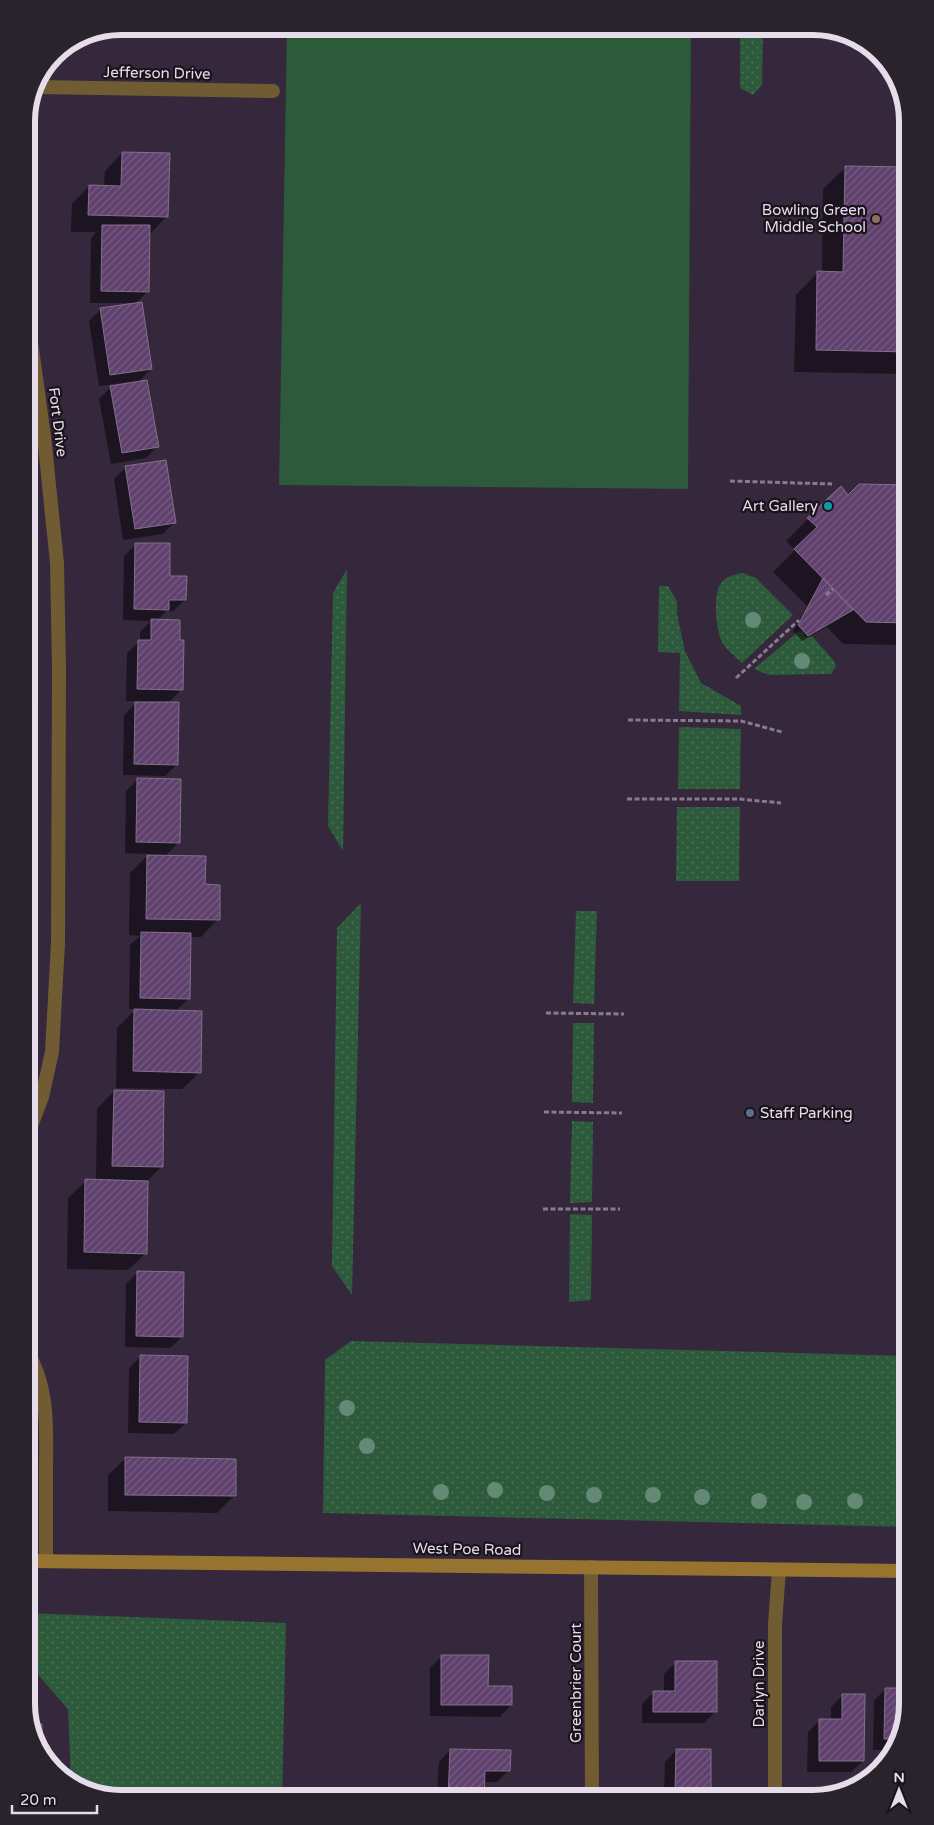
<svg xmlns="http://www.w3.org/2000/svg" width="934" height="1825" viewBox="0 0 934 1825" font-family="'Varela Round',sans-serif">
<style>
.grass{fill:url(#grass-dots)}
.park{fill:#2c5a3b}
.shadow{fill:#0007}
.building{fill:url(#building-hatch);stroke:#817189}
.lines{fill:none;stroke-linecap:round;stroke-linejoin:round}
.path{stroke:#877b8d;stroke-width:3;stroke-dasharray:5 2.5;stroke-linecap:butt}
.minor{stroke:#705b33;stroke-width:14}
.secondary{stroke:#96732f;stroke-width:14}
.tree{fill:#648974}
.education-dot{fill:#8d6e63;stroke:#19131c;stroke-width:2}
.culture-dot{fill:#0f9aa8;stroke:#19131c;stroke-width:2}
.service-dot{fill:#5c6f8a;stroke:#19131c;stroke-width:2}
.labels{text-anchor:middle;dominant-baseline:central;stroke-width:4.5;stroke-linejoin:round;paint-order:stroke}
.street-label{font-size:15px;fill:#e6dcea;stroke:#19131c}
.poi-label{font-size:15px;fill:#e6dcea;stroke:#19131c;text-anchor:end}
.rim{fill:none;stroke:#e6dcea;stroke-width:6}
</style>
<defs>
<pattern id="grass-dots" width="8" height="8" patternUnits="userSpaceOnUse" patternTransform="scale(1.25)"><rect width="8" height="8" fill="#2c5a3b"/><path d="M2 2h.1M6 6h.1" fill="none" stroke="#4b7158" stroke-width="1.8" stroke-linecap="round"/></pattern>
<pattern id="building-hatch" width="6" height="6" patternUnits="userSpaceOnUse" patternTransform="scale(1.25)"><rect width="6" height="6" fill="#60416e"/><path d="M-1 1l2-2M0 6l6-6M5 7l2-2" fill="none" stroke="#775c83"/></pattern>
</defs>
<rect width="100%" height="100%" fill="#35273c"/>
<path class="grass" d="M740,26H763L762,85L753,95L740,88Z
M347,569L343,851L328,826L333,593Z
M743,573L756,578L793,615L742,663C736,657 724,648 721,640C716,627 712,593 722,582C727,576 736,574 743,573Z
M659,586H668L677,601V614L685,651L701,683L741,706V715L679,711L680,653L658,652Z
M800,630L807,638L812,636L834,661L836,666L831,674L769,675L754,669Z
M679,727L741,729L740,789H678Z
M677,807H740L739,881H676Z
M361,903L352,1295L332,1266L337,928Z
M576,911H597L594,1004L573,1003Z
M573,1023H594L593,1103L572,1102Z
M572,1121L593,1122L592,1202L570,1203Z
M570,1214L592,1215L591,1300L569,1302Z
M351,1341L908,1356V1527L323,1513L325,1360Z
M26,1613L286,1623L282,1799H115L71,1784L68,1709L26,1661Z"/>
<path class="park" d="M287,26H691L688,489L279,485Z"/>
<path class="shadow" d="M190,26H229L228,27Z
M122,153L167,216L150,234L148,291L135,304L151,369L137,383L157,447L146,458L111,464L99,399L111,387L129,384V382L99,386L89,321L101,309L132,305V303H90L91,238L96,232H71L72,204L89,186L104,187L105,171Z
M846,167L908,168V374L794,372L796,295L818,272H822L823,189Z
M126,467L175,522L163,534L123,540L114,479Z
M908,486V645L843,644L827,627L802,641L793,631L807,606L773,572L795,550L786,541L808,519L848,496Z
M136,544L168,577L185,600L173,611H166L157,621L182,689L168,703L177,764L165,776L123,775L124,715L138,701H126L127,653L140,641V632L151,621L123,620L124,556Z
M138,779L179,842L165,856L204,885L218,919L201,937H190L189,998L176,1011L200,1072L182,1089L116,1088L117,1028L136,1009H129L130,945L140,936L129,935L130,873L149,854L125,853L126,791Z
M114,1091L162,1166L147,1181L146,1253L128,1270L67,1269L68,1198L86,1181H96L97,1109Z
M138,1272L182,1337L170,1348L125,1347L126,1284Z
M141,1356L186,1423L174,1434L128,1433L129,1368Z
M126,1458L234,1496L217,1513L108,1511V1475Z
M442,1656L487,1688L511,1705L500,1717L430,1716V1668Z
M675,1663L716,1711L704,1723H642V1704L654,1692H664V1674Z
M885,1689L908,1704L894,1750H873L874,1701Z
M843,1695L863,1761L851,1772H807L808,1732L819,1721H831V1707Z
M450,1750L509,1770L497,1782H483V1799H437L439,1762Z
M676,1750L710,1793L704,1799H664L665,1762Z"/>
<path class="building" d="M122,152L170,153L168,217L88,215L89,185L121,186Z
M845,166L908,167V352L816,350L817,271L843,272Z
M102,225H150L149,292L101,291Z
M142,302L152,369L110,375L100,308Z
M147,380L159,447L122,453L110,386Z
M166,460L176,523L135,529L125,466Z
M859,484L908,485V623L866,622L794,549L817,527L807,518L841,486L848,495Z
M135,543H170V576H187L186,600H169V610L134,609Z
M823,578L853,610L808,636L798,625Z
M151,619L180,620V640H184L183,690L137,689L138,640H151Z
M135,702H179L178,765L134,764Z
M137,778L181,779L180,843L136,842Z
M147,855L206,856L205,884L220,885V920L146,919Z
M141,932L191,933L190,999L140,998Z
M134,1009L202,1011L201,1073L133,1071Z
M114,1090L164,1091L163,1167L112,1166Z
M85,1179L148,1181L147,1254L84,1252Z
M137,1271L184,1272L183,1337L136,1336Z
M140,1355L188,1356L187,1423L139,1422Z
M125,1457L236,1459V1496L125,1495Z
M441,1655H489L488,1686H512V1705H441Z
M675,1661H717V1712H653V1691H675Z
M885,1688H908V1704L897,1739H884Z
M842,1694H865L864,1761H819V1719H842Z
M30,1724H42V1750L33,1740Z
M450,1749L511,1750L510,1771H485L484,1799H448Z
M676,1749H711V1794H675Z"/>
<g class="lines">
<path class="path" d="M730,481L832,484
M826,595L833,589
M736,678L799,620
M628,720L741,721L782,732
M627,799H740L781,803
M546,1013L624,1014
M544,1112L622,1113
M543,1209H620"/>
<path class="minor" d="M39,87L273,91
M26,1139L42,1097L52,1052L58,943L59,669L57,563L44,436L26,305
M26,1350C50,1387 46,1431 46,1473C46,1502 46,1532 46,1561
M591,1567L592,1799
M775,1799V1624L779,1570"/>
<path class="secondary" d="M26,1561L908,1571"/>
</g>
<g class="tree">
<circle cx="753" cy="620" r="8"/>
<circle cx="802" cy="661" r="8"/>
<circle cx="347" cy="1408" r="8"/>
<circle cx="367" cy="1446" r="8"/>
<circle cx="495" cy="1490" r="8"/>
<circle cx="441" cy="1492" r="8"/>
<circle cx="547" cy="1493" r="8"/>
<circle cx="594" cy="1495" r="8"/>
<circle cx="653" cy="1495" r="8"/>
<circle cx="702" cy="1497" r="8"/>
<circle cx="759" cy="1501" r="8"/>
<circle cx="855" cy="1501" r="8"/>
<circle cx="804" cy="1502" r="8"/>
</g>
<circle class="education-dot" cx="876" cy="219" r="5"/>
<circle class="culture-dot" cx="828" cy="506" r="5"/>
<circle class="service-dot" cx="750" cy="1113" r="5"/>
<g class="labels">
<g class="street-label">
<text transform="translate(157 73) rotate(1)">Jefferson Drive</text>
<text transform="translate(58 422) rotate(83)">Fort Drive</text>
<text transform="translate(467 1549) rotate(1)">West Poe Road</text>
<text transform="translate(576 1683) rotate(-90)">Greenbrier Court</text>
<text transform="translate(759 1684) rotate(-90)">Darlyn Drive</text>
</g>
<g class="poi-label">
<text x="866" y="210">Bowling Green<tspan x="866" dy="17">Middle School</tspan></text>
<text x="818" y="506">Art Gallery</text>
<text x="760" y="1113" text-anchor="start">Staff Parking</text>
</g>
</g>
<path d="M0 0H934V1825H0ZM121 35H813A86 86 0 0 1 899 121V1704A86 86 0 0 1 813 1790H121A86 86 0 0 1 35 1704V121A86 86 0 0 1 121 35Z" fill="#29232c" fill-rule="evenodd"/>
<path class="rim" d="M121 35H813A86 86 0 0 1 899 121V1704A86 86 0 0 1 813 1790H121A86 86 0 0 1 35 1704V121A86 86 0 0 1 121 35Z"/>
<g transform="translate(899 1790)" stroke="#19131c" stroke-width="4" paint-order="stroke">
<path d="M0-4L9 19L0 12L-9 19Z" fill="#e6dcea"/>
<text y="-8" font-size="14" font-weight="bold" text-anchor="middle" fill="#e6dcea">N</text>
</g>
<path d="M12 1805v8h85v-8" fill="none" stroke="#e6dcea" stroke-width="2.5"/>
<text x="20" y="1805" font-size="15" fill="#e6dcea" stroke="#19131c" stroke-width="4" paint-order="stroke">20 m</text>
</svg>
